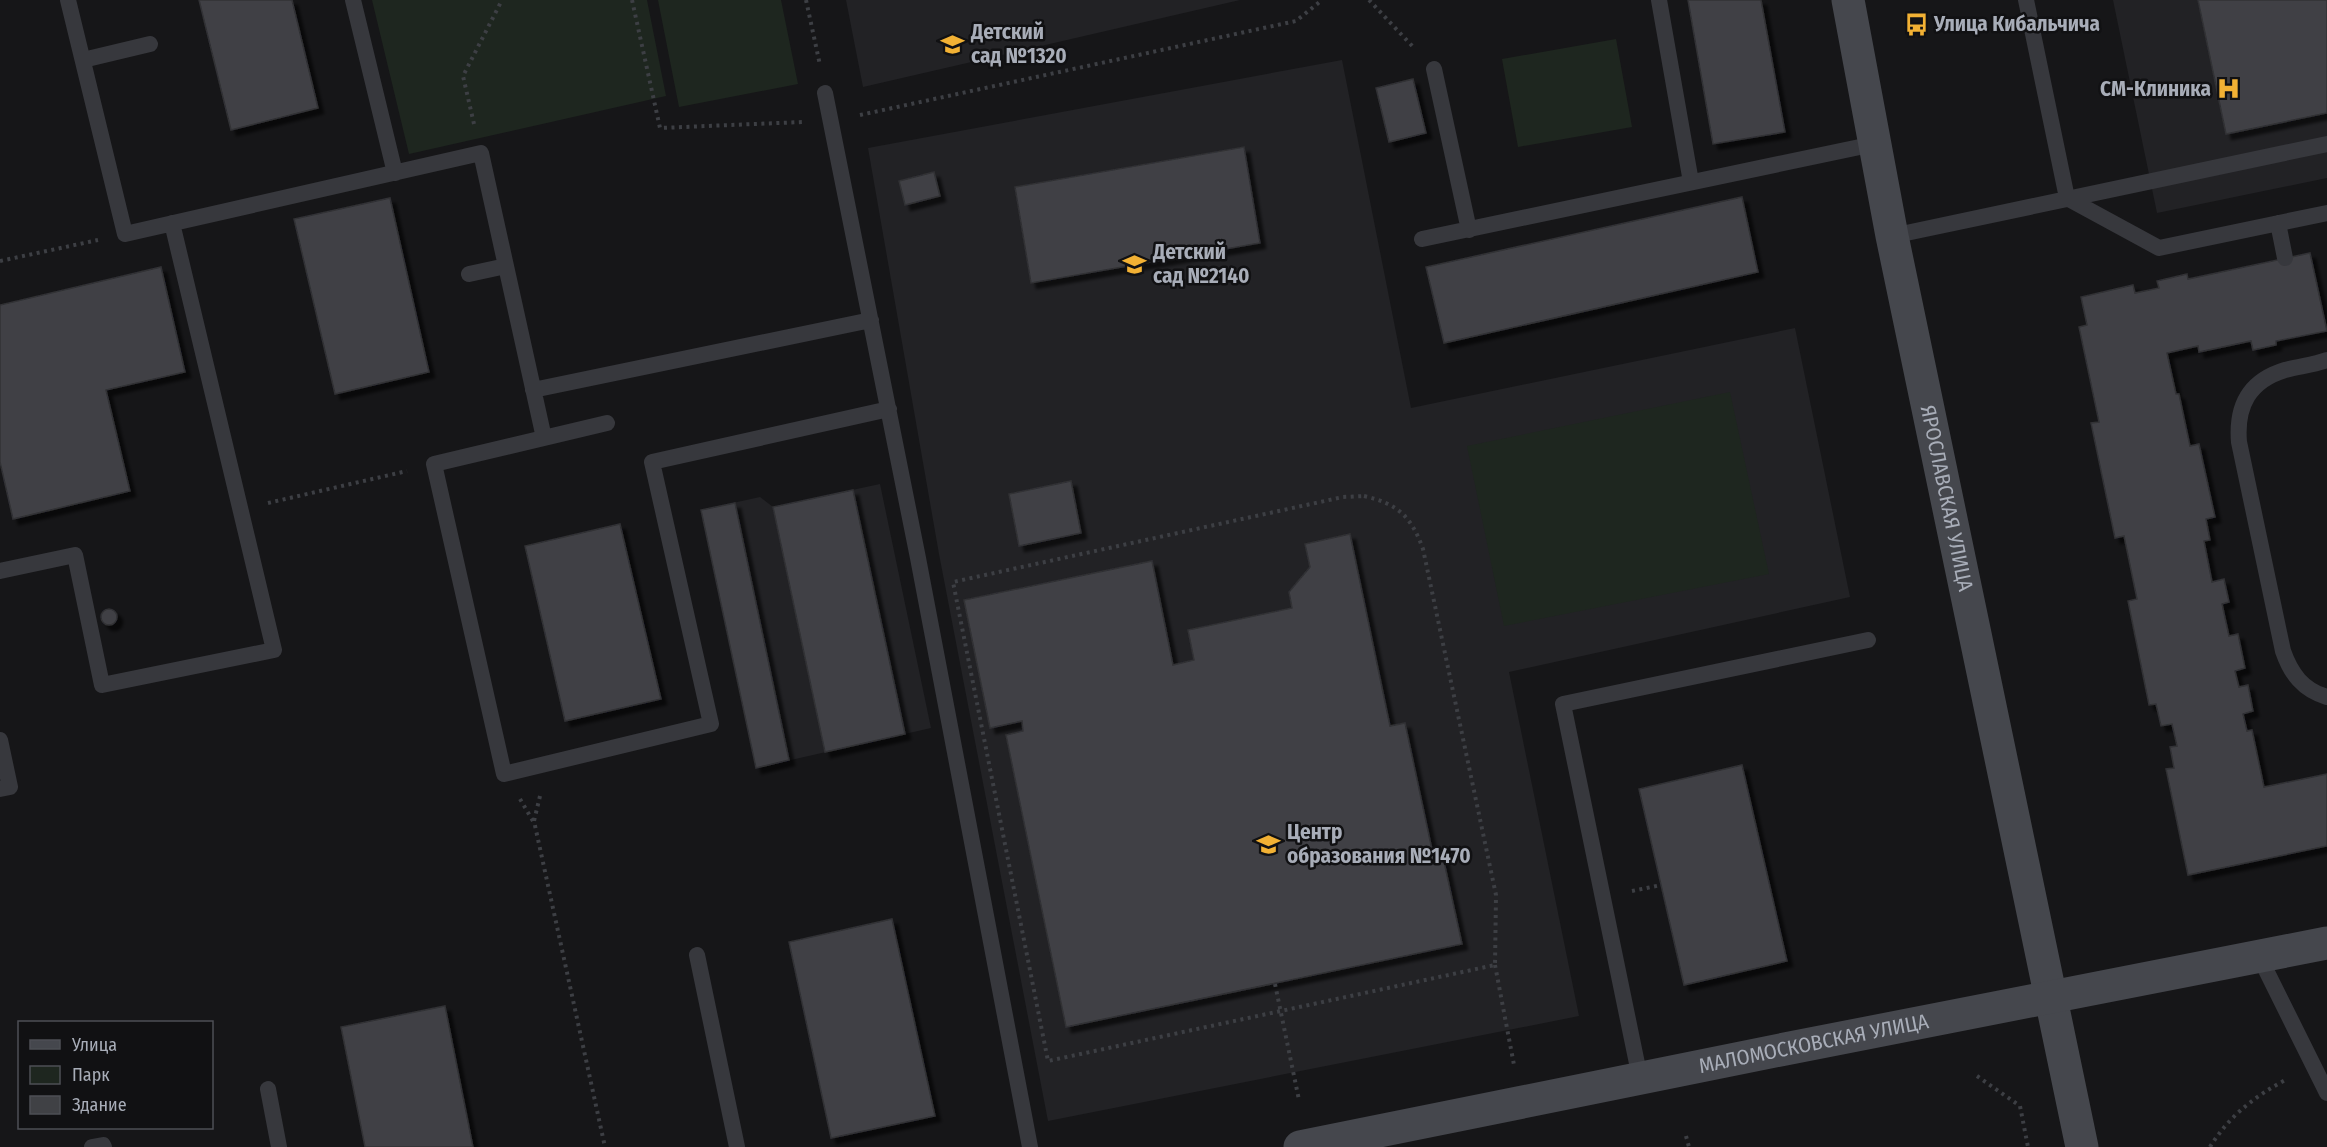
<svg xmlns="http://www.w3.org/2000/svg" width="2327" height="1147" viewBox="0 0 2327 1147" font-family="'Fira Sans Condensed',sans-serif">
<style>
.built{fill:#222225}
.green{fill:#1e261f}
.building{fill:#404145;stroke:#303034;stroke-width:1.5;filter:url(#shadow)}
.lines{fill:none;stroke-linecap:round;stroke-linejoin:round}
.path{stroke:#3d3f44;stroke-width:4;stroke-dasharray:3 4.5;stroke-linecap:butt}
.lane{stroke:#37383d;stroke-width:16}
.secondary{stroke:#45474d;stroke-width:33}
.labels{text-anchor:middle;dominant-baseline:central;stroke-width:5;stroke-linejoin:round;paint-order:stroke}
.poi-label{font-size:21px;font-weight:bold;fill:#a8adb8;stroke:#111113;text-anchor:start}
.street-label{font-size:21px;fill:#a8adb8;stroke:#111113}
</style>
<defs>
<filter id="shadow"><feDropShadow dx="5.5" dy="5.5" stdDeviation="1.5" flood-color="#0009"/></filter>
</defs>
<rect width="100%" height="100%" fill="#161618"/>
<path class="built" d="M846,0H1240L863,87Z
M2113,0H2327V178L2157,213Z
M1342,60L1411,408L1795,328L1850,597L1509,672L1579,1016L1048,1121L939,554L868,148Z
M880,484L931,728L756,768L701,510L760,497L773,507Z"/>
<path class="green" d="M372,0H647L666,96L409,154Z
M658,0H781L798,84L679,107Z
M1616,39L1632,127L1518,147L1502,59Z
M1730,392L1769,574L1504,626L1467,446Z"/>
<path class="building" d="M199,0H292L318,108L231,130Z
M1688,0H1761L1785,132L1713,144Z
M2198,0H2327V113L2226,134Z
M1413,79L1426,133L1389,142L1376,88Z
M1244,147L1260,243L1031,283L1015,187Z
M934,172L940,196L905,205L899,181Z
M1742,197L1758,272L1444,343L1426,267Z
M390,198L429,372L335,394L294,219Z
M2310,253L2327,331L2276,341V345L2253,350L2251,341L2199,352L2198,346L2167,353L2176,394H2179L2190,446L2199,444L2215,517L2206,519L2210,540L2204,541L2212,582L2224,579L2229,602L2222,604L2229,636L2238,634L2245,668L2235,671L2239,687L2248,685L2253,711L2243,714L2247,731L2252,730L2264,787L2327,774V846L2188,875L2166,769L2174,768L2170,747L2177,746L2172,724L2161,726L2156,704L2149,705L2128,601L2137,599L2124,536L2115,538L2091,423L2099,422L2079,327L2087,325L2081,297L2133,285L2135,293L2159,288L2157,281L2187,274L2188,279Z
M161,267L185,372L106,390L130,491L13,519L0,462V305Z
M1071,481L1081,533L1019,546L1009,494Z
M853,490L905,734L825,752L773,507Z
M735,503L789,760L756,768L701,510Z
M620,524L661,699L565,721L525,546Z
M1350,534L1390,726L1405,723L1434,859L1443,857L1462,944L1066,1027L1006,735L1023,731L1022,721L990,728L964,600L1152,561L1173,665L1194,660L1188,630L1292,608L1289,592L1310,567L1305,544Z
M101 617a8 8 0 1 1 16 0a8 8 0 1 1-16 0Z
M1742,765L1787,961L1684,985L1639,789Z
M892,919L935,1116L831,1138L789,942Z
M445,1006L473,1147H365L341,1027Z"/>
<g class="lines">
<path class="path" d="M632,0L660,128L802,122
M806,0L820,65
M1369,0L1415,49
M860,115L1296,21L1322,0
M474,124L463,76L502,0
M0,261L98,240
M1364,496C1398,504 1411,516 1423,549L1496,895L1495,965L1048,1061L953,582L1343,497Z
M268,503L407,471
M540,796L534,821L605,1147
M520,799L533,821
M1632,891L1661,885
M1495,965L1514,1065
M1275,984L1299,1100
M1977,1076L2020,1106L2028,1147
M1686,1136L1689,1147
M2210,1147C2229,1116 2255,1096 2287,1079"/>
<path class="lane" d="M68,0L125,234L481,153L544,438
M353,0L395,173
M1659,0L1691,182
M2026,0L2067,198L2159,248L2327,213
M83,60L150,44
M1434,69L1469,230
M825,93L918,558L1030,1147
M2278,223L2285,258
M1892,236L2327,144
M1422,239L1874,144
M469,274L506,266
M2327,360C2314,365 2299,366 2285,370C2249,381 2236,406 2239,442L2283,651C2291,674 2303,690 2327,697
M533,390L871,320
M607,423L434,464L504,774L711,724L652,462L889,409
M0,571L75,555L102,685L274,650L172,223
M0,740L10,787L0,789
M697,955L737,1147
M2259,956L2327,1093
M1640,1078L1563,704L1868,640
M268,1089L279,1147
M92,1147L103,1145L104,1147"/>
<g class="secondary">
<path id="s1" d="M1848,0L1892,236L2082,1147"/>
<path id="s2" d="M1300,1147L1785,1049L2327,943"/>
</g>
</g>
<defs>
<symbol id="bus-bare" viewBox="-9 -9 18 18"><path d="M-5-6H5V4H4V6H2V4H-2V6H-4V4H-5ZM-3.5-4V0h7V-4ZM-3.5 1.2v1.5H-2V1.2ZM2 1.2v1.5H3.5V1.2Z" fill="#f2b134" stroke="#111113" stroke-width="2.5" paint-order="stroke"/></symbol>
<symbol id="school-bare" viewBox="-9 -9 18 18"><path d="M0-5L7-2L0 1L-7-2ZM-4 1L0 2.5L4 1V4Q0 6-4 4Z" fill="#f2b134" stroke="#111113" stroke-width="2.5" paint-order="stroke"/></symbol>
<symbol id="hospital-bare" viewBox="-9 -9 18 18"><path d="M-5-5h3v3.5h4V-5h3V5h-3V1.5h-4V5h-3Z" fill="#f2b134" stroke="#111113" stroke-width="2.5" paint-order="stroke"/></symbol>
</defs>
<g fill-rule="evenodd">
<use href="#bus-bare" x="1900" y="8" width="33" height="33"/>
<use href="#school-bare" x="936" y="28" width="33" height="33"/>
<use href="#hospital-bare" x="2212" y="72" width="33" height="33"/>
<use href="#school-bare" x="1118" y="248" width="33" height="33"/>
<use href="#school-bare" x="1252" y="828" width="33" height="33"/>
</g>
<g class="labels">
<g class="poi-label">
<text x="1934" y="24">Улица Кибальчича</text>
<text x="971" y="32">Детский<tspan x="971" dy="24">сад №1320</tspan></text>
<text x="2211" y="89" text-anchor="end">СМ-Клиника</text>
<text x="1153" y="252">Детский<tspan x="1153" dy="24">сад №2140</tspan></text>
<text x="1287" y="832">Центр<tspan x="1287" dy="24">образования №1470</tspan></text>
</g>
<g class="street-label">
<text stroke="none"><textPath href="#s1" startOffset="508">ЯРОСЛАВСКАЯ УЛИЦА</textPath></text>
<text stroke="none"><textPath href="#s2" startOffset="524">МАЛОМОСКОВСКАЯ УЛИЦА</textPath></text>
</g>
</g>
<rect x="18" y="1021" width="195" height="108" fill="#111113" stroke="#4d4f55" stroke-width="1.5"/>
<rect x="30" y="1040" width="30" height="9" fill="#45474d" stroke="#4d4f55" stroke-width="1.5"/>
<text x="72" y="1051" font-size="18" fill="#a8adb8">Улица</text>
<rect x="30" y="1066" width="30" height="18" fill="#1e261f" stroke="#4d4f55" stroke-width="1.5"/>
<text x="72" y="1081" font-size="18" fill="#a8adb8">Парк</text>
<rect x="30" y="1096" width="30" height="18" fill="#404145" stroke="#4d4f55" stroke-width="1.5"/>
<text x="72" y="1111" font-size="18" fill="#a8adb8">Здание</text>
</svg>
